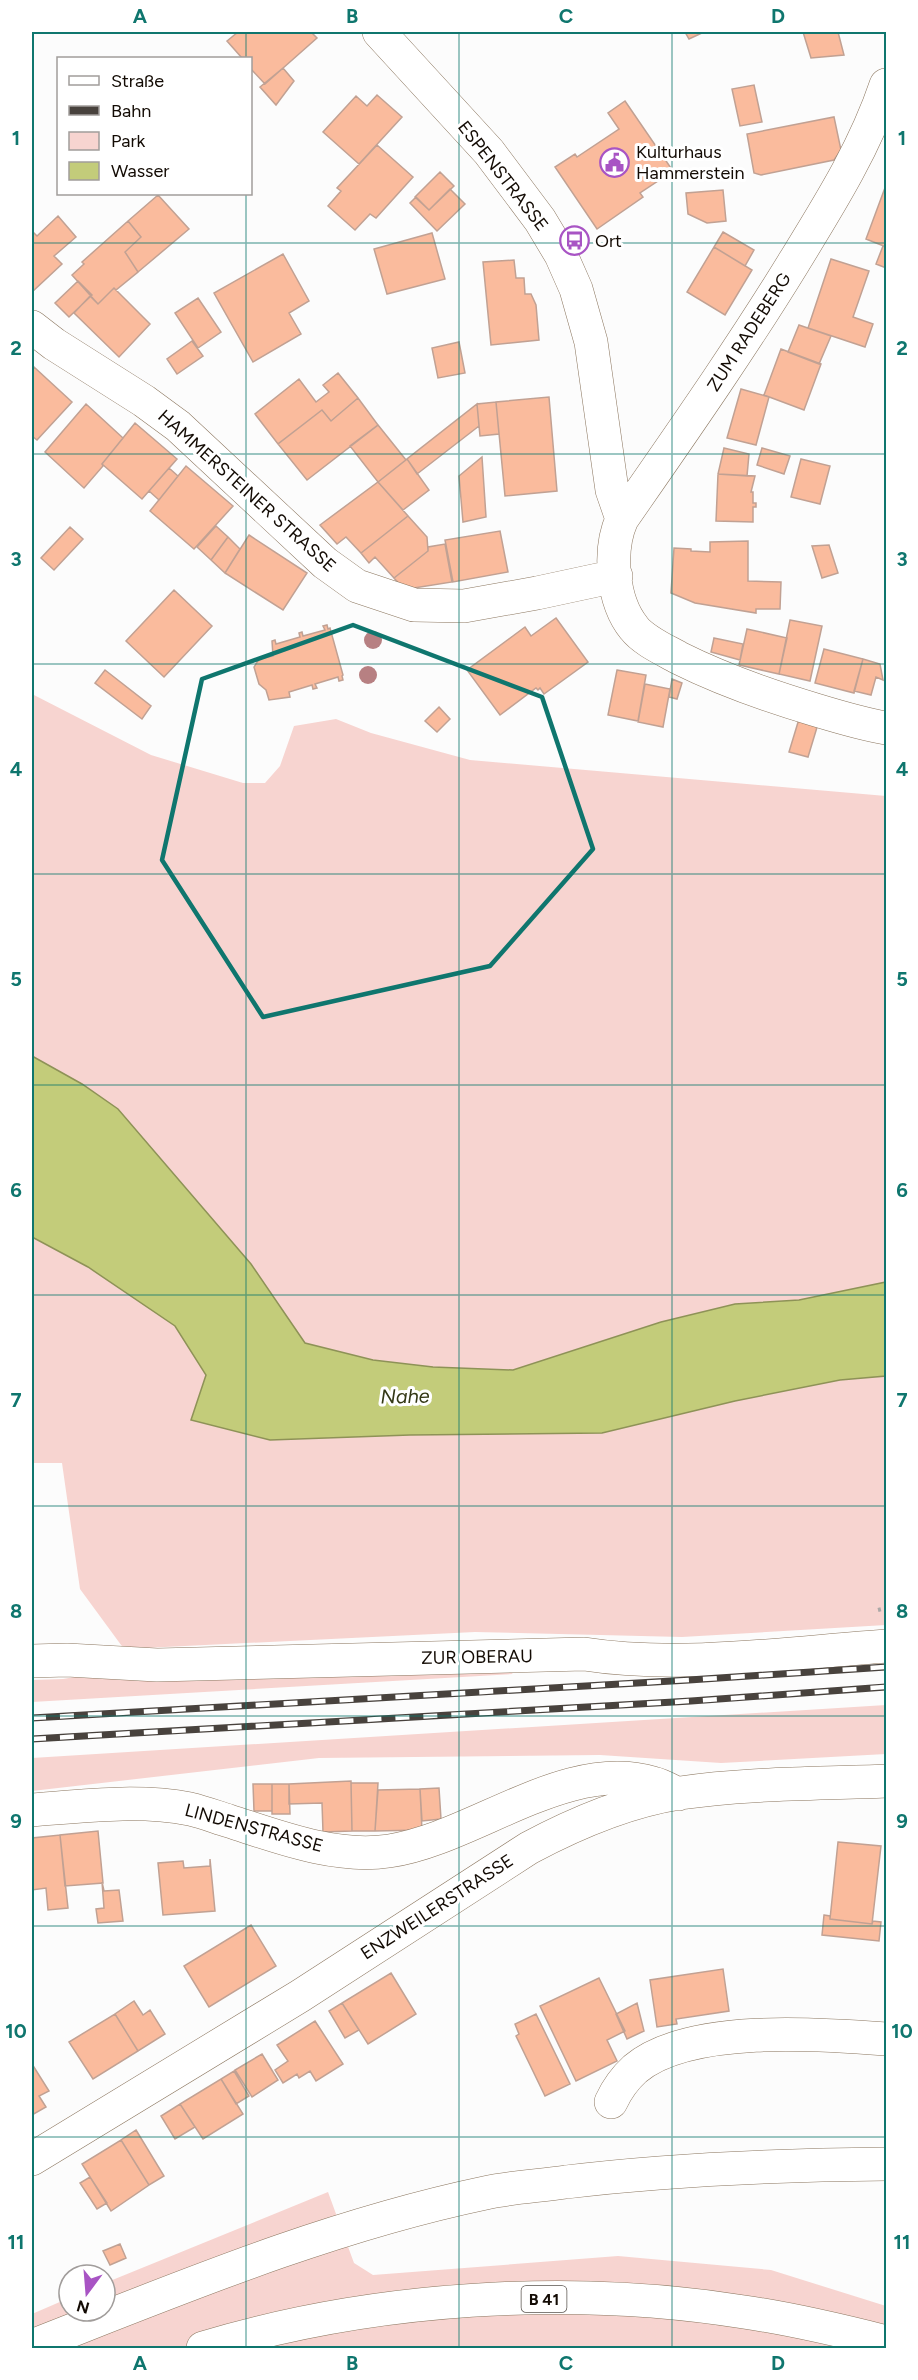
<svg xmlns="http://www.w3.org/2000/svg" width="918" height="2380" viewBox="0 0 918 2380" font-family="Figtree,sans-serif">
<style>
.green{fill:#f7d4d0}
.water{fill:#c3cc7a;stroke:#8e9257;stroke-width:1.5}
.building{fill:#fabb9d;stroke:#c1a193;stroke-width:1.5}
.lines{fill:none;stroke-linecap:round;stroke-linejoin:round}
.minor-casing{stroke:#8c7760;stroke-width:34}
.major-casing{stroke:#8c7760;stroke-width:34}
.path{stroke:#aba8a6;stroke-width:4;stroke-dasharray:3 4.5;stroke-linecap:butt}
.minor{stroke:#fff;stroke-width:33}
.major{stroke:#fff;stroke-width:33}
.rail-casing{stroke:#48423d;stroke-width:7}
.rail{stroke:#fff;stroke-width:4.5;stroke-dasharray:14;stroke-linecap:butt}
.tree{fill:#b78082}
.marked{fill:none;stroke:#0f766e;stroke-width:4.5;stroke-linejoin:round}
.grid{fill:none;stroke:#0f766e;stroke-width:1.5;stroke-opacity:0.55}
.labels{text-anchor:middle;dominant-baseline:central;stroke-width:6;stroke-linejoin:round;paint-order:stroke}
.shield{fill:#fff;stroke:#5a544f;stroke-width:1.5}
.shield-label{font-size:16px;font-weight:bold;fill:#130b04}
.poi-label{font-size:18px;fill:#130b04;stroke:#fff;text-anchor:start}
.street-label{font-size:18px;fill:#130b04;stroke:#fff}
.water-label{font-size:20px;font-style:italic;fill:#333714;stroke:#fff}
.neatline{fill:none;stroke:#0f766e;stroke-width:2}
.grid-label{font-size:20px;text-anchor:middle;font-weight:bold;fill:#0f766e}
</style>
<rect width="100%" height="100%" fill="#fcfcfc"/>
<path class="green" d="M32,694L151,755L243,783H265L280,766L294,726L336,719L371,733L470,760L886,796V1282L799,1300L735,1304L661,1322L513,1370L433,1367L373,1360L305,1343L251,1264L118,1110L82,1084L32,1056Z
M32,1237L88,1267L175,1326L206,1375L270,1440L410,1435L602,1433L735,1401L840,1380L886,1376V1625L682,1637L475,1632L124,1649L80,1589L62,1463H32Z
M503,1667L513,1674L32,1702V1680L63,1679L98,1673Z
M886,1705V1754L721,1763L600,1755L319,1758L32,1791V1758Z
M328,2192L354,2263L373,2275L618,2256L771,2270L886,2306V2341L869,2348H32V2314L69,2298V2311H105V2283Z"/>
<path class="water" d="M32,1056L82,1084L118,1109L251,1264L305,1343L373,1360L433,1367L513,1370L661,1322L735,1304L799,1300L886,1282V1376L840,1380L735,1401L602,1433L410,1435L270,1440L191,1420L206,1375L175,1326L88,1267L32,1237Z"/>
<path class="building" d="M238,32H311L317,38L265,84L250,68V58H242L227,41Z
M685,32H704L689,39Z
M803,32H838L844,55L811,58Z
M283,68L294,81L276,105L260,87Z
M754,85L762,122L740,126L732,89Z
M377,95L402,117L359,164L323,132L356,96L367,106Z
M625,101L673,171L640,193L643,197L597,229L555,167L575,154L577,157L619,129L608,113Z
M834,117L841,150L834,160L761,175L754,173L747,134Z
M377,145L413,177L376,218L370,214L355,230L328,206L341,191L337,188Z
M440,172L454,186L429,210L415,197Z
M886,185V247L866,239Z
M450,189L465,204L437,231L410,203L416,197L429,210Z
M723,190L726,221L707,223L688,214L686,193Z
M158,195L189,229L138,272L125,252L141,237L128,221Z
M58,216L76,237L54,256L62,264L32,292V231L37,236Z
M128,221L141,237L125,252L138,272L116,290L114,288L98,304L72,275L84,264L82,262Z
M723,232L754,250L745,266L714,247Z
M432,233L445,279L387,294L374,249Z
M883,246L886,247V268L876,264Z
M714,247L752,270L725,315L687,292Z
M283,254L309,301L289,313L301,334L253,362L214,293Z
M831,259L869,271L853,317L873,324L865,347L808,328Z
M514,260L516,278H524L525,294H531L536,305L539,340L491,345L483,262Z
M78,281L92,295L69,317L55,303Z
M114,288L150,324L119,357L74,313L90,296L98,304Z
M198,298L221,332L198,348L175,313Z
M799,325L831,336L819,364L788,352Z
M192,341L203,356L177,374L167,359Z
M459,342L465,373L438,378L432,348Z
M781,349L821,364L804,410L764,395Z
M34,367L72,402L37,440L32,436V371Z
M338,373L358,398L331,421L322,410L278,444L255,414L299,379L316,402L329,392L323,385Z
M741,389L769,397L756,445L727,438Z
M549,397L557,491L505,496L496,402Z
M358,398L378,425L307,480L278,444L322,410L331,421Z
M496,402L499,434L480,436L477,404Z
M86,404L123,438L102,464L103,466L84,488L45,452Z
M477,404L479,426L417,474L407,459Z
M135,423L177,459L142,499L102,464Z
M378,425L406,460L378,482L350,446Z
M724,448L749,454L747,476L718,474Z
M762,448L790,456L784,474L757,465Z
M482,457L486,517L463,522L459,476Z
M407,459L429,490L403,510L378,482Z
M801,459L830,466L820,504L791,497Z
M186,466L233,506L194,549L150,511Z
M169,468L178,476L159,500L149,491Z
M718,474L755,476L751,492H753V503H756V507H753V522L716,521Z
M378,482L408,516L361,553L346,537L337,544L320,525Z
M408,516L427,537L428,551L394,578L375,557L369,563L361,553Z
M216,526L228,537L211,560L197,547Z
M70,527L83,539L54,570L41,558Z
M500,531L508,572L453,582L445,540Z
M249,535L307,573L283,610L225,573Z
M228,537L240,549L225,573L211,560Z
M748,541V581L781,582L780,609H756V613L695,603L671,593L674,548L691,549V551L710,552V542Z
M445,544L452,582L414,588L401,586L394,578L428,551V547Z
M829,545L838,573L822,578L812,546Z
M174,590L212,626L164,677L126,641Z
M556,618L588,662L544,694L540,688L538,690L536,688L500,715L467,670L525,627L531,636Z
M790,620L822,626L810,681L779,674Z
M327,625L328,629L330,628L343,675L342,676L343,680L339,681L338,677L315,684L317,688L313,689L312,685L289,692L290,697L269,700L266,690L259,684L254,667L259,659L273,656L272,641L275,640L276,644L300,637L299,633L302,632L303,636L325,630L323,626Z
M747,629L787,638L779,674L739,665Z
M714,638L743,644L740,660L711,652Z
M824,649L863,659L854,693L815,683Z
M863,659L880,664L883,680L876,677L871,695L854,691Z
M105,670L151,706L142,719L95,683Z
M617,670L646,675L638,721L608,715Z
M672,679L682,683L677,699L669,697Z
M645,684L670,689L663,727L638,722Z
M439,707L450,719L437,732L425,721Z
M799,719L818,724L808,757L789,752Z
M351,1781L352,1831L323,1832L322,1803L289,1804V1784Z
M351,1783H378L375,1831H352Z
M253,1784H272V1811H254Z
M272,1784H289L290,1814H272Z
M439,1788L441,1819L422,1821L420,1789Z
M420,1789L422,1830L375,1831L378,1790Z
M98,1831L103,1883L65,1886L60,1835Z
M60,1835L68,1908L48,1910L46,1888L32,1890V1838Z
M838,1842L881,1846L872,1924L830,1919Z
M210,1859L215,1911L163,1915L158,1863L183,1861L184,1868L210,1866Z
M102,1882L104,1891L119,1890L123,1921L98,1923L96,1909L104,1908Z
M824,1915L830,1916V1919L872,1924L873,1921L881,1922L879,1941L822,1935Z
M251,1925L276,1966L209,2007L184,1966Z
M723,1969L729,2011L676,2019L677,2024L657,2027L650,1980Z
M391,1973L416,2014L368,2044L342,2003Z
M599,1978L625,2031L607,2040L617,2061L576,2081L540,2006Z
M134,2001L143,2015L150,2010L165,2034L138,2051L115,2014Z
M342,2003L359,2030L345,2038L329,2011Z
M637,2003L644,2031L627,2039L616,2014Z
M115,2014L138,2051L93,2079L69,2042Z
M536,2014L570,2084L545,2096L516,2036L519,2034L515,2024Z
M315,2021L343,2064L316,2081L310,2071L299,2078L297,2074L283,2083L275,2070L288,2061L277,2045Z
M262,2054L278,2080L252,2097L235,2070Z
M32,2064L49,2091L39,2096L46,2107L32,2115Z
M234,2071L249,2096L236,2104L221,2079Z
M221,2079L243,2114L203,2139L180,2104Z
M180,2104L195,2127L175,2139L161,2116Z
M136,2130L164,2176L149,2185L121,2140Z
M121,2140L149,2185L111,2211L82,2164Z
M90,2177L107,2203L97,2209L80,2183Z
M120,2244L126,2258L110,2265L103,2251Z"/>
<g class="lines">
<defs>
<path id="minor" d="M379,32L489,152L540,220L561,255L576,289L591,342L612,490L622,519
M886,85C865,148 829,205 794,262C740,350 681,434 622,519C608,550 612,601 634,628C644,641 665,650 679,658C723,680 769,696 816,710C839,717 862,724 886,728
M32,327L54,344L144,401L178,426L325,563L357,586L414,605L464,606L537,593L616,576
M32,1661L67,1660L157,1665L584,1654C680,1669 789,1653 886,1646
M32,1810C84,1806 138,1799 190,1809C203,1812 216,1817 229,1821C279,1837 335,1859 389,1851C473,1839 566,1757 653,1783C662,1785 670,1790 678,1794
M611,2102C617,2089 624,2079 635,2069C688,2024 820,2034 886,2039
M32,2159L300,1996L529,1848C576,1823 627,1801 680,1793C748,1783 818,1784 886,1781"/>
<path id="major" d="M32,2346C180,2288 328,2226 485,2193C512,2187 539,2186 566,2182C672,2169 779,2165 886,2164
M203,2348C372,2297 569,2284 744,2312C792,2319 839,2330 886,2342"/>
</defs>
<use href="#minor" class="minor-casing"/>
<use href="#major" class="major-casing"/>
<path class="path" d="M878,1610L886,1608"/>
<use href="#minor" class="minor"/>
<use href="#major" class="major"/>
<defs>
<path id="rail" d="M32,1718L689,1680L886,1667
M32,1739L691,1701L886,1687"/>
</defs>
<use href="#rail" class="rail-casing"/>
<use href="#rail" class="rail"/>
</g>
<g class="tree">
<circle cx="373" cy="640" r="9"/>
<circle cx="368" cy="675" r="9"/>
</g>
<path class="marked" d="M353,625L542,697L593,849L490,966L263,1017L162,860L202,679Z"/>
<path class="grid" d="M246,32V58M459,32V2348M672,32V2348M246,194V2348M32,243H886M32,454H886M32,664H886M32,874H886M32,1085H886M32,1295H886M32,1506H886M32,1716H886M32,1926H886M32,2137H886"/>
<defs>
<symbol id="civic-ring" viewBox="-11 -11 22 22"><circle r="9.5" fill="#fff" stroke="#a854c4" stroke-width="1.5"/><path d="M-.6-6.5H3V-4.5H.6V-3L4-1V1h2V6H-6V1h2V-1L-.6-3ZM-1.2 2.5V6h2.4V2.5Z" fill="#a854c4"/></symbol>
<symbol id="bus-ring" viewBox="-11 -11 22 22"><circle r="9.5" fill="#fff" stroke="#a854c4" stroke-width="1.5"/><path d="M-5-6H5V4H4V6H2V4H-2V6H-4V4H-5ZM-3.5-4V0h7V-4ZM-3.5 1.2v1.5H-2V1.2ZM2 1.2v1.5H3.5V1.2Z" fill="#a854c4"/></symbol>
</defs>
<g fill-rule="evenodd">
<use href="#civic-ring" x="598" y="146" width="33" height="33"/>
<use href="#bus-ring" x="558" y="224" width="33" height="33"/>
</g>
<g class="labels">
<rect class="shield" x="521.5" y="2286" width="45" height="26" rx="4.5"/>
<g class="shield-label">
<text x="544" y="2299">B 41</text>
</g>
<g class="poi-label">
<text x="636" y="152">Kulturhaus<tspan x="636" dy="21">Hammerstein</tspan></text>
<text x="595" y="241">Ort</text>
</g>
<g class="street-label">
<text transform="translate(503 176) rotate(52)">ESPENSTRASSE</text>
<text transform="translate(749 332) rotate(-57)">ZUM RADEBERG</text>
<text transform="translate(247 491) rotate(42)">HAMMERSTEINER STRASSE</text>
<text transform="translate(477 1657) rotate(-1)">ZUR OBERAU</text>
<text transform="translate(254 1828) rotate(15)">LINDENSTRASSE</text>
<text transform="translate(437 1907) rotate(-33)">ENZWEILERSTRASSE</text>
</g>
<g class="water-label">
<text transform="translate(405 1396) rotate(-1)">Nahe</text>
</g>
</g>
<rect width="918" height="2380" fill="none" stroke="#ffffff" stroke-width="66"/>
<rect x="57" y="57" width="195" height="138" fill="#ffffff" stroke="#a19d9b" stroke-width="1.5"/>
<rect x="69" y="76" width="30" height="9" fill="#ffffff" stroke="#a19d9b" stroke-width="1.5"/>
<text x="111" y="87" font-size="18" fill="#130b04">Straße</text>
<rect x="69" y="106" width="30" height="9" fill="#48423d" stroke="#a19d9b" stroke-width="1.5"/>
<text x="111" y="117" font-size="18" fill="#130b04">Bahn</text>
<rect x="69" y="132" width="30" height="18" fill="#f7d4d0" stroke="#a19d9b" stroke-width="1.5"/>
<text x="111" y="147" font-size="18" fill="#130b04">Park</text>
<rect x="69" y="162" width="30" height="18" fill="#c3cc7a" stroke="#a19d9b" stroke-width="1.5"/>
<text x="111" y="177" font-size="18" fill="#130b04">Wasser</text>
<g transform="translate(87 2293) rotate(196)"><circle r="28" fill="#ffffff" stroke="#a19d9b" stroke-width="1.5"/>
<path d="M0-4.5L10 22L0 15L-10 22Z" fill="#a854c4"/>
<text y="-9" font-size="16" font-weight="bold" text-anchor="middle" fill="#130b04">N</text>
</g>
<rect x="33" y="33" width="852" height="2314" class="neatline"/>
<g class="grid-label">
<text x="140" y="23">A</text>
<text x="352" y="23">B</text>
<text x="566" y="23">C</text>
<text x="778" y="23">D</text>
<text x="16" y="145">1</text>
<text x="902" y="145">1</text>
<text x="16" y="355">2</text>
<text x="902" y="355">2</text>
<text x="16" y="566">3</text>
<text x="902" y="566">3</text>
<text x="16" y="776">4</text>
<text x="902" y="776">4</text>
<text x="16" y="986">5</text>
<text x="902" y="986">5</text>
<text x="16" y="1197">6</text>
<text x="902" y="1197">6</text>
<text x="16" y="1407">7</text>
<text x="902" y="1407">7</text>
<text x="16" y="1618">8</text>
<text x="902" y="1618">8</text>
<text x="16" y="1828">9</text>
<text x="902" y="1828">9</text>
<text x="16" y="2038">10</text>
<text x="902" y="2038">10</text>
<text x="16" y="2249">11</text>
<text x="902" y="2249">11</text>
<text x="140" y="2370">A</text>
<text x="352" y="2370">B</text>
<text x="566" y="2370">C</text>
<text x="778" y="2370">D</text>
</g>
</svg>
